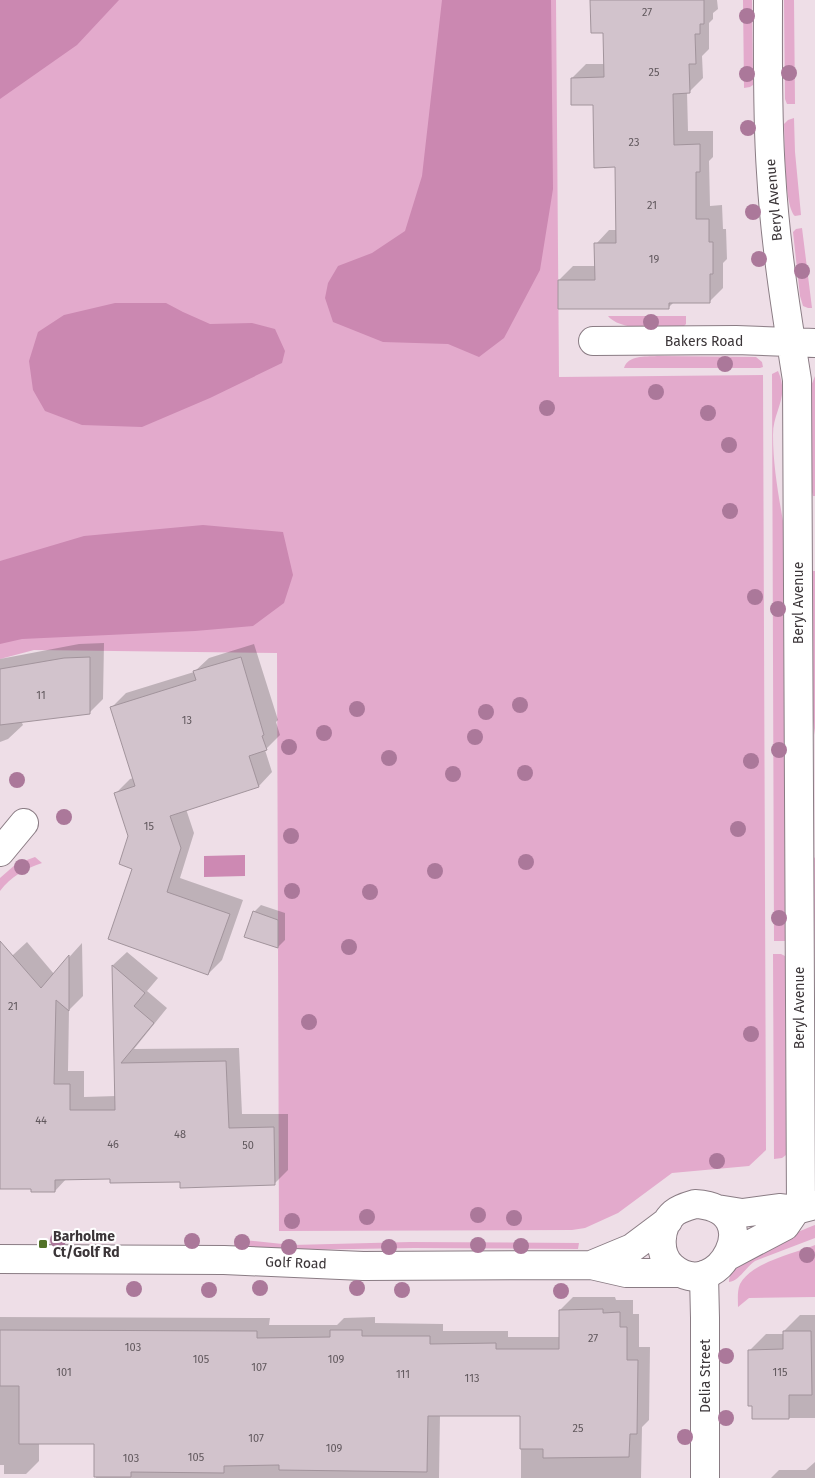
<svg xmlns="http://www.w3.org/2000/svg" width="815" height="1478" viewBox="0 0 815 1478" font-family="'Fira Sans',sans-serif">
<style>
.green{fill:#e3aacc}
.forest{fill:#cb88b1}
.water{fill:#cd89b3}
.shadow{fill:#0003}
.building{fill:#d2c3cc;stroke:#a2949c}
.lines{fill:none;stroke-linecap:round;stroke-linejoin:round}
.street-casing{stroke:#8a7c84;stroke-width:30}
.secondary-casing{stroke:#8a7c84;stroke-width:30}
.street{stroke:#fff;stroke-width:28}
.secondary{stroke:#fff;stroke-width:28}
.tree{fill:#ab789a}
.poi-dot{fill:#527127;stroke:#fff;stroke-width:2}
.labels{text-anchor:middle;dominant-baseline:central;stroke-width:4;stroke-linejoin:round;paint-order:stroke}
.number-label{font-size:11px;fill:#61585d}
.street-label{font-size:14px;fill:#3b3538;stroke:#fff}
.poi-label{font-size:14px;font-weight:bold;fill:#3b3538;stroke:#fff;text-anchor:start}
</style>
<rect width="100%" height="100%" fill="#eedee7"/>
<path class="green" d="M0,0H556L559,377L763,375L766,1150L749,1166L672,1173L618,1213L585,1228L572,1230L279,1231L277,653L34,650L0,659Z
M743,0H752L753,85L750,87L744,88Z
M784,0H794L795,104H787L785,99Z
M794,118L795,152L801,215L795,216C784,206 785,141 784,124L788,120Z
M802,228L812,308H808L803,306L800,296L793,232L796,229Z
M608,316H686V324L682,328C663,328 621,332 608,316Z
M657,356L756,357L762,362L763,367L760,368H624C628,355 645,357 657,356Z
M778,371C790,398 773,410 773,435C773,464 778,493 783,521L785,941H774L772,374Z
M815,376V496H813L812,492L811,386Z
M812,571H815V735L813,721Z
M35,857L42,863C25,869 11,876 0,891V878L16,864Z
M815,857V968L813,860Z
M773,954H781L785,956L786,1155L782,1158L774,1159Z
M815,1225V1238L755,1261C746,1267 739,1281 729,1282C728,1258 795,1233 815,1225Z
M235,1239L292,1245L410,1242L579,1243L578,1249L414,1248L291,1250L234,1246Z
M815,1245V1297L749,1298L738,1307C738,1300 737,1291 740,1284C752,1262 793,1254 815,1245Z"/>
<path class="forest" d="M0,0H119L77,45L0,99Z
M442,0H551L553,189L540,270L504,338L479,357L448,344L383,342L333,322L325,298L328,283L338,266L372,253L405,231L422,176Z
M115,303H166L183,312L210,324L252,323L275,329L285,351L282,363L210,398L142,427L82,425L45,411L33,390L29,361L38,332L64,315Z
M203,525L283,532L293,575L284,603L253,626L195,631L22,639L0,644V561L84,536Z"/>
<path class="water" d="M245,855V876L204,877V856Z"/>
<path class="shadow" d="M592,0H717L718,9L713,13V19L709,23V49L702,56L703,78L689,92H687L688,131H713V157L709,161L710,206L722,205L723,229H726L727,259L723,263V288L709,302H674L669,307L559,280L573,266H596V244L609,230H617L616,166L594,103L572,78L586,64H605L604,31Z
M104,643L103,699L89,713L21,721L23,725L8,739L0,742V659L79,644Z
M254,644L278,720L276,722L280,735L265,750L272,772L259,786L186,809L194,833L180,878L243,900L222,960L208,974L134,868L130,836L116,793L130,779L134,778L112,707L126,693L194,672L209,658Z
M261,905L285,913V940L278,947L254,912Z
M27,942L54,974L82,943L83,996L69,1010L68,1071H84V1097L116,1096L113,965L127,952L158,978L147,991L167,1008L134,1049L239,1048L242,1114H288V1170L274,1184L111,1178H67L55,1191L32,1188H0V967Z
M573,1297H615L616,1300H633V1314H639V1347H650L649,1420L642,1427L641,1478H521V1415H440L439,1478H96V1443H39V1461L26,1474H4V1465H0V1317L270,1318L269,1325H337L344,1318L375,1317V1323L443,1324V1331H508V1337H560V1310Z
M800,1315H815V1418H754L750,1350L766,1334H784V1331Z
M815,1462V1478H771L779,1470H806Z"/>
<path class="building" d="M590,0H704V24H700V34H695L696,64H689L690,93L673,94L674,145L700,144V172H696V219H709V242H713V274H710V303H669V309H558V280H595L594,243H616L615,167L594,168L593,105H571V78L604,77L603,33H591Z
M90,657V714L0,725V669L64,658Z
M241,657L264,735L262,736L267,750L249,756L259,787L170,816L181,848L167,892L230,914L208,975L108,939L132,869L119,864L128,836L114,793L135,786L110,707L196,680L193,671Z
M253,911L278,920V948L244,937Z
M0,941L41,988L69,955V1011L56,1000L54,1084H70V1110H115L112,965L145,993L134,1006L154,1023L121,1063L226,1061L229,1128L274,1127L275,1185L180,1188V1182L110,1183V1179L55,1180V1192H31V1189H0Z
M603,1309V1313L620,1312V1327H627V1360H638L637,1434H630L629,1457L543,1458V1449H520V1416H428L427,1472L279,1470V1465L224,1466V1473L131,1472V1477H94V1444H19V1386H0V1330L257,1331V1338L330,1337V1330H362V1336H430V1344L496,1343V1349H559V1310Z
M783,1331H811L812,1395H789V1419H752V1406H748V1350L783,1349Z"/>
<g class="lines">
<defs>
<path id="street" d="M768,0C768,57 767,115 771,172C775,242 786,311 797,380L801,1208
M593,341L736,340L815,343
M0,852L24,823
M704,1275L705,1318V1478"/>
<path id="secondary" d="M695,1204C771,1208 717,1307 672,1267C657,1254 659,1226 674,1213C680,1208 688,1206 695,1204Z
M717,1209L742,1213L779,1208L796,1210L815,1205
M728,1256L785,1226L796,1210
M0,1259L224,1260L363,1266L591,1265L626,1273H680
M591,1265L632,1248L668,1221"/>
</defs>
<use href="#street" class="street-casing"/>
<use href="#secondary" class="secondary-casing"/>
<use href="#street" class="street"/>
<use href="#secondary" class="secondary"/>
</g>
<g class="tree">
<circle cx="747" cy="16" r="8"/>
<circle cx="789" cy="73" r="8"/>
<circle cx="747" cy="74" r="8"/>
<circle cx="748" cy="128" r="8"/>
<circle cx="753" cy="212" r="8"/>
<circle cx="759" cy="259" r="8"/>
<circle cx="802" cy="271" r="8"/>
<circle cx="651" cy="322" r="8"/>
<circle cx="725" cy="364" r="8"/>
<circle cx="656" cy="392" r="8"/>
<circle cx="547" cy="408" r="8"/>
<circle cx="708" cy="413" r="8"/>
<circle cx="729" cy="445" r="8"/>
<circle cx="730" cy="511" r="8"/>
<circle cx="755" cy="597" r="8"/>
<circle cx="778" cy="609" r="8"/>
<circle cx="520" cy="705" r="8"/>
<circle cx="357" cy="709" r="8"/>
<circle cx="486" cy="712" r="8"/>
<circle cx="324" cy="733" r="8"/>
<circle cx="475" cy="737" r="8"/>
<circle cx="289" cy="747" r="8"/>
<circle cx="779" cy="750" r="8"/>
<circle cx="389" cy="758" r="8"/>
<circle cx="751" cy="761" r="8"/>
<circle cx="525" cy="773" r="8"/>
<circle cx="453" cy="774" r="8"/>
<circle cx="17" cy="780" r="8"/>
<circle cx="64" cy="817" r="8"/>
<circle cx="738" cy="829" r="8"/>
<circle cx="291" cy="836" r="8"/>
<circle cx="526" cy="862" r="8"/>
<circle cx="22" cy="867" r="8"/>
<circle cx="435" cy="871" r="8"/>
<circle cx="292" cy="891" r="8"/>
<circle cx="370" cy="892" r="8"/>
<circle cx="779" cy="918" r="8"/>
<circle cx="349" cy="947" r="8"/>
<circle cx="309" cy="1022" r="8"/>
<circle cx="751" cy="1034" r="8"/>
<circle cx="717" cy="1161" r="8"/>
<circle cx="478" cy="1215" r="8"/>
<circle cx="367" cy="1217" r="8"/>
<circle cx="514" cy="1218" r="8"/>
<circle cx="292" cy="1221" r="8"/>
<circle cx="58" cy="1240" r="8"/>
<circle cx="192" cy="1241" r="8"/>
<circle cx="242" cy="1242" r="8"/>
<circle cx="478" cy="1245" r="8"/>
<circle cx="521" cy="1246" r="8"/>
<circle cx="289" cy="1247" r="8"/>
<circle cx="389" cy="1247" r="8"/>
<circle cx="807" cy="1255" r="8"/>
<circle cx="260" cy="1288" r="8"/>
<circle cx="357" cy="1288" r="8"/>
<circle cx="134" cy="1289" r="8"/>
<circle cx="209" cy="1290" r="8"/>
<circle cx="402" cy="1290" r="8"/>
<circle cx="561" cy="1291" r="8"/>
<circle cx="726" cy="1356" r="8"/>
<circle cx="726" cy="1418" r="8"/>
<circle cx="685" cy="1437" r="8"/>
</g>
<rect class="poi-dot" x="38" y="1239" width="10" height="10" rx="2.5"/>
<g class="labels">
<g class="number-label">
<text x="647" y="12">27</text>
<text x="654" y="72">25</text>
<text x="634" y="142">23</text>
<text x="652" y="205">21</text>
<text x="654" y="259">19</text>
<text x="41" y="695">11</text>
<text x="187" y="720">13</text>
<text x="149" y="826">15</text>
<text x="13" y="1006">21</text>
<text x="41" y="1120">44</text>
<text x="180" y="1134">48</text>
<text x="113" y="1144">46</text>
<text x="248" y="1145">50</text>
<text x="593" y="1338">27</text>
<text x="133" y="1347">103</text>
<text x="201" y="1359">105</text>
<text x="336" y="1359">109</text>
<text x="259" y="1367">107</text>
<text x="64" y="1372">101</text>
<text x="780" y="1372">115</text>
<text x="403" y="1374">111</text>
<text x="472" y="1378">113</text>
<text x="578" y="1428">25</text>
<text x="256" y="1438">107</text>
<text x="334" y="1448">109</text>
<text x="196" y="1457">105</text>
<text x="131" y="1458">103</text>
</g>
<g class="street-label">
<text transform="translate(774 200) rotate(-95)">Beryl Avenue</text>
<text x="704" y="341">Bakers Road</text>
<text transform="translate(798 603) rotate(-90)">Beryl Avenue</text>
<text transform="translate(799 1008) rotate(-90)">Beryl Avenue</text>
<text transform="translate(296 1263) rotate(2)">Golf Road</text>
<text transform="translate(705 1376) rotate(-90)">Delia Street</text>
</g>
<g class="poi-label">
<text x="53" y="1236">Barholme<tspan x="53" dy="16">Ct/Golf Rd</tspan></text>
</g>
</g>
</svg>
